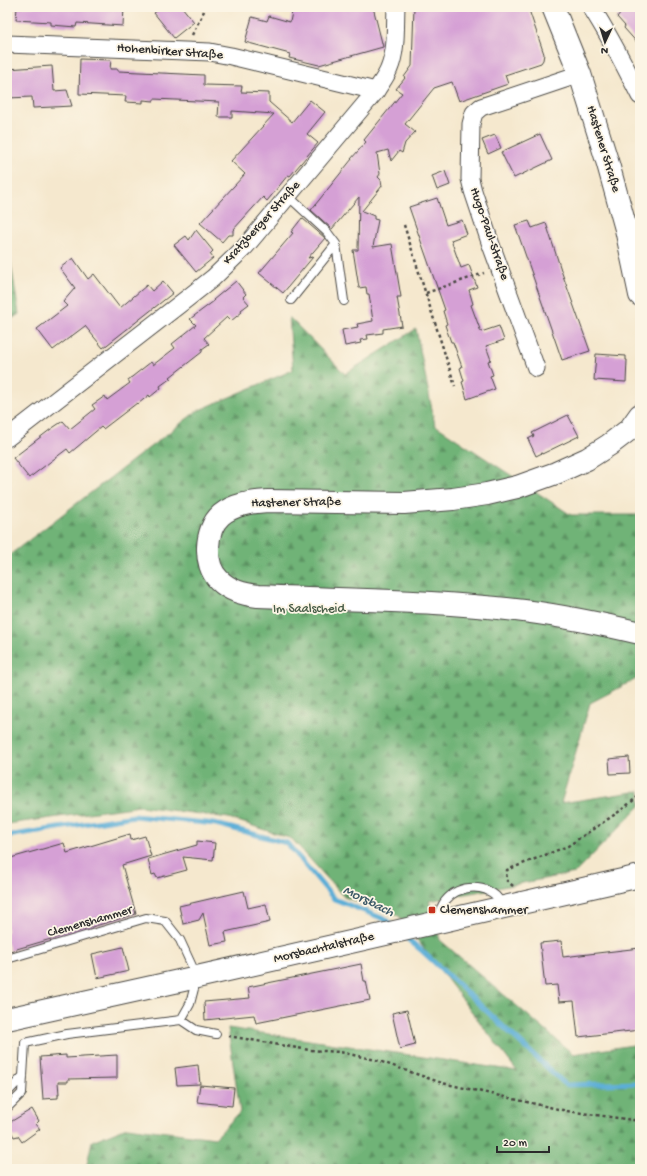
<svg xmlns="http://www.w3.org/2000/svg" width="647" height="1176" viewBox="0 0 647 1176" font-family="'Gochi Hand',sans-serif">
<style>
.forest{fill:url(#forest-firs);stroke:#4e6f51}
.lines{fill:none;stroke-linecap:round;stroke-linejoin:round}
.stream{stroke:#5caed7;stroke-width:5}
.building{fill:#d5a0d5}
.lane-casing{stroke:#494743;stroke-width:10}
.street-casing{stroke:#494743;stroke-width:19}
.secondary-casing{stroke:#494743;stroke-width:24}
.path{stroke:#494743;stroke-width:2.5;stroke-dasharray:3 3;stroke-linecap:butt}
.lane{stroke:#fff;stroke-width:8}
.street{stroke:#fff;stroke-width:17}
.secondary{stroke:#fff;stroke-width:22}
.poi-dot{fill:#c8321e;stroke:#fcf5e5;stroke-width:1.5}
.labels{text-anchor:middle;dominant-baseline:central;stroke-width:3.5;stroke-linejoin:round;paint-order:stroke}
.street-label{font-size:13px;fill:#2b2b2b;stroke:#fcf5e5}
.park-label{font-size:13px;fill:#485d48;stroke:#fcf5e5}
.poi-label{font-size:13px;fill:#2b2b2b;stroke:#fcf5e5;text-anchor:start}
.water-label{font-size:14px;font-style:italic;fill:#3c5967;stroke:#fcf5e5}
</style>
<defs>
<pattern id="forest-firs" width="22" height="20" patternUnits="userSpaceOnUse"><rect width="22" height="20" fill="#70b377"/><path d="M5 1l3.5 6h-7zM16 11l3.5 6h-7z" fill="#5c9262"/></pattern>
</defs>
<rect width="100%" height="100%" fill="#fcf5e5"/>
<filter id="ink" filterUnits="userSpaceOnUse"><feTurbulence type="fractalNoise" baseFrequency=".025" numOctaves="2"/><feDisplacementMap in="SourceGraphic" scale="8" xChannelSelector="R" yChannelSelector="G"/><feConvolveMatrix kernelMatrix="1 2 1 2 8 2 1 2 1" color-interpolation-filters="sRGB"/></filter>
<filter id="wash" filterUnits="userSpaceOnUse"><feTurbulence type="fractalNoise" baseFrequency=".012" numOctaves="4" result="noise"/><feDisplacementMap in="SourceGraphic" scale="16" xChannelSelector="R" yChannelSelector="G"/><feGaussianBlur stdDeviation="0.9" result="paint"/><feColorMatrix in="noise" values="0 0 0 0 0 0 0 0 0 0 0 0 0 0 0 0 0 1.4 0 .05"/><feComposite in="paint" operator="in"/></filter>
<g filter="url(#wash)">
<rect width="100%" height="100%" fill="#f5e8ce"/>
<path class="forest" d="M7,239L19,314L7,322Z
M289,317L345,374L416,329L435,425L571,515H640V677L590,703L561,803L640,791V806L575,873L429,901L440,940L573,1054L640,1044V1169H86L92,1141L127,1127L215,1138L240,1112L228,1028L517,1071L399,916L344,897L292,839L229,818L140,806L7,824V557L197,411L293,370Z"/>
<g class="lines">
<path class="stream" d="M7,836L134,816L216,824L287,843L334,899L384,919L393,926
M405,937L421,950L566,1085L640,1083"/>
</g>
<g id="blocks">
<path class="building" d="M17,7H124L123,26L77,23L76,27L51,25V22L16,20Z
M162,7H182L194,22L174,38L154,13Z
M293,7H373L383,47L319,65L289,58L290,54L245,42L252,17L267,21L269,16L290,22Z
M414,7H528L544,54L543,60L541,63L505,75L508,84L459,101L452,82L434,88L405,124L415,132L405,143L402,153L399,151L391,161L388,150L377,153L380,174L378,177L381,180L382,186L362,211L374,216V219L378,220L373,247L392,244L401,297H397L402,326L383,329V333L367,335L368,339L360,340L361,343L345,346L342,330L358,327L357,324L373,321L369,294H367L366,287L359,288L353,250H358L359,197L332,229L311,210L352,159H351L366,142L364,140L402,93L396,89L405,78L404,77L412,66Z
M625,7H640V46L624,28L625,26L617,17Z
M80,59L111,60L110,69H118V71L204,75V85L242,86L241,92L269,93V102L292,122L310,100L325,112L307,134L318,143L290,176L288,175L267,201L263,197L233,230V235H228L222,242L200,223L245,174L231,161L274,114L232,111V117H218L219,102L154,99V101L143,100V103L125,102L126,96L79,94Z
M52,66L54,91L67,90L72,106L33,108L32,97L7,98V69Z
M540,134L552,160L514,178L501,152Z
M495,135L501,148L488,154L482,140Z
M445,171L450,185L437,190L432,176Z
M437,198L446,225L462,220L467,234L451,240L461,268L469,265L477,287L469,290L473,304L471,305L481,332L499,326L504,340L486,346L491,360L488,361L493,375L490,376L495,389L467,399L463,385L462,382L464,381L460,368L462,367L453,342H451L446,328L445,325L447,324L443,311L445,310L409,207Z
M302,218L325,238L308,258L313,257L283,293L259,273L293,233L291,232Z
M529,221L532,228L546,223L562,273L590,351L562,360L515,225Z
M196,230L213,251L210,254L213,258L196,272L174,245L186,236L189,240Z
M73,258L88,279L94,274L120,308L147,285L152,291L163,281L173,293L103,348L85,326L53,350L37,329L67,306L63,302L75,288L60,268Z
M236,281L246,294L243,297L249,304L241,310L242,312L231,321L227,317L204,338L209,344L202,349V352L170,377L171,378L160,386L161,388L150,397L149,395L138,404L137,403L103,429L101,427L70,453L67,449L29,478L13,458L51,429L63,421L70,429L95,409L92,405L98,401L105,396L107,400L130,383L128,380L151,362L153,365L175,348L172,344L196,325L190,319L214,301L213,300Z
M596,354L626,356V360H627L626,382L594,380Z
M568,415L579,436L542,454V453L536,456L528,439L534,436L532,433Z
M629,757L630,773L610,774L609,759Z
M130,834L131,840L145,836L151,856L122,865L136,914L10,951L7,941V859L64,843L67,853Z
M197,841L215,843L213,860L183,857L187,870L157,878L155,874L152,875L148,859L197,845Z
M244,891L248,908L266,904L270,922L225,932L227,942L210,945L203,913L199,920L183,924L179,906Z
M561,941L563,957L640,948V1030L578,1037L574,1001L559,1002L557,985L545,986L540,943Z
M123,947L129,971L97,978L92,954Z
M361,964L364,981H366L370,1000L256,1023L254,1015L205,1020L204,1002L250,998L248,987Z
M407,1010L415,1045L400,1049L392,1013Z
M66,1055V1058L117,1055V1078L68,1079V1082H58L59,1094H58V1098L43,1099L40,1057Z
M198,1065L200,1084L177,1085L175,1068Z
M200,1085L234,1088L232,1106L197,1102Z
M32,1109L39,1121L36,1124L40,1129L22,1142L18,1136L14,1137L7,1124Z"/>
</g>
</g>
<g filter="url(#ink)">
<use href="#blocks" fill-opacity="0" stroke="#494743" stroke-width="1"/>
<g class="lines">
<defs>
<path id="lane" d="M288,196L327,232L336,244L344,301
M291,300L336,244
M438,920C439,916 439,911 441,908C450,887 479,881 496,896C499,899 501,903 503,906
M7,959L146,918L165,921L180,940L197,977L190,1004L181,1020
M7,1093L23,1076
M7,1108L22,1093L25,1043L67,1034L181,1020L196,1030L216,1034"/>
<path id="street" d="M591,7C610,36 625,66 640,96
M7,44L210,52L231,56L376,91
M536,368L490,242L473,191L470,179L471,124L474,113L481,107L580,74
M7,438L189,297L213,278L245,247L376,91C380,84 386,77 389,69C397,50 395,27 396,7"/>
<path id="secondary" d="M553,7L580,74L608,164L626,229L640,295
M640,415L630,429L609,445L587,459L556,473L517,487L487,494L453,499L404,503L268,501C252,502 234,504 221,515C205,529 203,565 219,580C230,591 243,594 258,596C346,600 436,600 524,611C563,616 602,624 640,633
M7,1019L197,977L640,876"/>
</defs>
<use href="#lane" class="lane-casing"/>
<use href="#street" class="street-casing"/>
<use href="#secondary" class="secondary-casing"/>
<path class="path" d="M192,35L206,7
M404,225L455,386
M426,293L484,273
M513,886L506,880L507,870L568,846L620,811L640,795
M228,1036L309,1050L340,1052L376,1060L442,1083L567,1111L640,1121
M7,1047L13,1046"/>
<use href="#lane" class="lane"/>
<use href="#street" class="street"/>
<use href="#secondary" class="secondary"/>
</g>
</g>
<rect class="poi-dot" x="428" y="906" width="8" height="8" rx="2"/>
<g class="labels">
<g class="street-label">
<text transform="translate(170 52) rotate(4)">Hohenbirker Straße</text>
<text transform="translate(603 149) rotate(73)">Hastener Straße</text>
<text transform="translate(262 223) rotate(-48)">Kratzberger Straße</text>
<text transform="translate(489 234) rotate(71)">Hugo-Paul-Straße</text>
<text transform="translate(296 503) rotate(-1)">Hastener Straße</text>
<text transform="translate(90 922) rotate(-16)">Clemenshammer</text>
<text transform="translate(324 948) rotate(-13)">Morsbachtalstraße</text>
</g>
<g class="park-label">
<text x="309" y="609">Im Saalscheid</text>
</g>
<g class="poi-label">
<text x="440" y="910">Clemenshammer</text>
</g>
<g class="water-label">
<text transform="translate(368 902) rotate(26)">Morsbach</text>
</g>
</g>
<rect width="647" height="1176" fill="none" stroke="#fcf5e5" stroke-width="24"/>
<g transform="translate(605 42) rotate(184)" stroke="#fcf5e5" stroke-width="3" paint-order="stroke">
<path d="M0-3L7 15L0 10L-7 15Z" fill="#2b2b2b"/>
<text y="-6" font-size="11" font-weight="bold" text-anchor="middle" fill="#2b2b2b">N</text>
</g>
<path d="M497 1146v6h52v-6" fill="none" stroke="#2b2b2b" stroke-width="2"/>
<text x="503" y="1146" font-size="12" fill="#2b2b2b" stroke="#fcf5e5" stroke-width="3" paint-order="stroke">20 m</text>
</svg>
